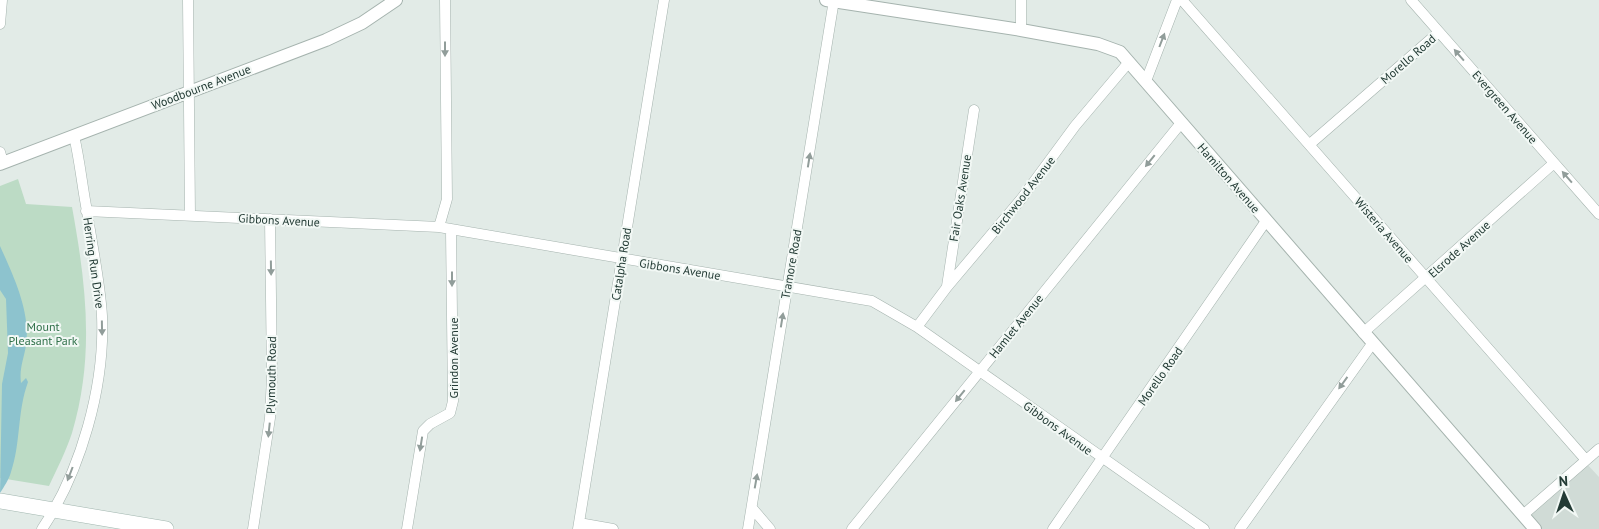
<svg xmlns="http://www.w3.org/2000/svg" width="1599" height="529" viewBox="0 0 1599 529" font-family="'PT Sans',sans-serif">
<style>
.built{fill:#d0dbd6}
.green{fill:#bcdbc5}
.water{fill:#8dc3ce}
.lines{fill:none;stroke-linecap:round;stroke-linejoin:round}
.minor-casing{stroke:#a5b3ae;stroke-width:11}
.tertiary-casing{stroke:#a5b3ae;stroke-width:14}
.secondary-casing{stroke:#a1b6af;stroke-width:16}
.minor{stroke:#fff;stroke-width:10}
.tertiary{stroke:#fff;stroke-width:12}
.secondary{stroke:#fff;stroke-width:15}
.oneway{fill:#919d9a}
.labels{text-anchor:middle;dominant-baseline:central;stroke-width:4;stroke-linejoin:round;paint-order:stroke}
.street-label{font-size:12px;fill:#233b35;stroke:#f2f8f5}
.park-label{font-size:12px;fill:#2f7049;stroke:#f2f8f5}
</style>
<rect width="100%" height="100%" fill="#e2ebe7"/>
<path class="built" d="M1586,463L1599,477V529H1536L1523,515Z"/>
<path class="green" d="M18,179L26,204L72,207C86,284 95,356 72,433C66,451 57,469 49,486L0,478V186Z"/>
<path class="water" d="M0,246C13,275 31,312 26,345C24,359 19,368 21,383L26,378L28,382C17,412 21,443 11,472C9,479 4,487 0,493L2,384L8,353L6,299L0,290Z"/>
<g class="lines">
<defs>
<path id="minor" d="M188,0L190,215
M1021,0V30
M1182,0L1586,460
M1411,0L1599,214
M0,24L2,0
M1146,81L1177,0
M1310,144L1439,32
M0,152L3,162
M86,211L439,227L872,301L917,327L1204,529
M439,227L447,199L445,0
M947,286L974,110
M917,327L947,287L1022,198L1075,126L1129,62
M1363,333L1554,163
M752,508L770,529
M1523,515L1599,449
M579,523L613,529
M42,529C81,471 105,386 102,316C100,281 92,246 87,211C82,186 80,161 74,136
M253,529L270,418L272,377L270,219
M407,529L423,431L430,424L450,413L453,401L451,231
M578,529L664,0
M748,529L834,0
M852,529L1181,123
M1053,529L1266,221
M1240,529L1372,344"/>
<path id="tertiary" d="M826,0L1021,30L1098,44L1120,52L1535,529
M0,164L326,40L362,23L396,0"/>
<path id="secondary" d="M0,501L166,529"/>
</defs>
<use href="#minor" class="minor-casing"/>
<use href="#tertiary" class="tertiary-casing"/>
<use href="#secondary" class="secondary-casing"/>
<use href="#minor" class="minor"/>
<use href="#tertiary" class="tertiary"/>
<use href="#secondary" class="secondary"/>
</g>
<defs><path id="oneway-solid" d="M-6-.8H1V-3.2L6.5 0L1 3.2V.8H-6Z" transform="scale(1.25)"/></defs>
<g class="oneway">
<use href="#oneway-solid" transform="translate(1162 40) rotate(-69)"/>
<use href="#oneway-solid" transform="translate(445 49) rotate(90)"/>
<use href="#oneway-solid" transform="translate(1459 55) rotate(-131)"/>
<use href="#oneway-solid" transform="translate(809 160) rotate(-81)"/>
<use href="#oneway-solid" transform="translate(1150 161) rotate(129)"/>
<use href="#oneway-solid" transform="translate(1567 177) rotate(-131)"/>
<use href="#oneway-solid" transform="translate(271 268) rotate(89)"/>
<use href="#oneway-solid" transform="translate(452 279) rotate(90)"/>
<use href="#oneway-solid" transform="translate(782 320) rotate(-81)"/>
<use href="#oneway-solid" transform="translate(102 328) rotate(89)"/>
<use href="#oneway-solid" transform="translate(1343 383) rotate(126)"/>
<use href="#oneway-solid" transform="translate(960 396) rotate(129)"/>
<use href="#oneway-solid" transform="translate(269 430) rotate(96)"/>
<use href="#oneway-solid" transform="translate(421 444) rotate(99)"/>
<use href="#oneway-solid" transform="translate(70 474) rotate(111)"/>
<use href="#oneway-solid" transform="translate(756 481) rotate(-80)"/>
</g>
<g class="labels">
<g class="street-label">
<text transform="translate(1408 59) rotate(-41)">Morello Road</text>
<text transform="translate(201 87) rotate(-21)">Woodbourne Avenue</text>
<text transform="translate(1505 107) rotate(49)">Evergreen Avenue</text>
<text transform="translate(1229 178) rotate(49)">Hamilton Avenue</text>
<text transform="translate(1023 195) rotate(-52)">Birchwood Avenue</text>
<text transform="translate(960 198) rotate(-81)">Fair Oaks Avenue</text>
<text transform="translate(279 220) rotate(3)">Gibbons Avenue</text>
<text transform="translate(1384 230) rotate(49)">Wisteria Avenue</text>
<text transform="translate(1459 249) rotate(-42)">Elsrode Avenue</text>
<text transform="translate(94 263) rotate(82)">Herring Run Drive</text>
<text transform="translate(621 264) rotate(-81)">Catalpha Road</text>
<text transform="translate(791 264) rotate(-80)">Tramore Road</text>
<text transform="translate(680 269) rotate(9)">Gibbons Avenue</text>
<text transform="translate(1016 326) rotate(-51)">Hamlet Avenue</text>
<text transform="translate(453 358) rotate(-90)">Grindon Avenue</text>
<text transform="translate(271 375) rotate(-89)">Plymouth Road</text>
<text transform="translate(1160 376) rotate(-55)">Morello Road</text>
<text transform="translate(1058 428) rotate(36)">Gibbons Avenue</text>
</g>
<g class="park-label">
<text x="43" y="326">Mount<tspan x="43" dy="14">Pleasant Park</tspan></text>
</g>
</g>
<g transform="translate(1564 494) rotate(357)" stroke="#f2f8f5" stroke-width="4" paint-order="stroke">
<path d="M0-4L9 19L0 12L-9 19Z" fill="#233b35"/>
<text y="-8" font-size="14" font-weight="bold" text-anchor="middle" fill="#233b35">N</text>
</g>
</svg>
